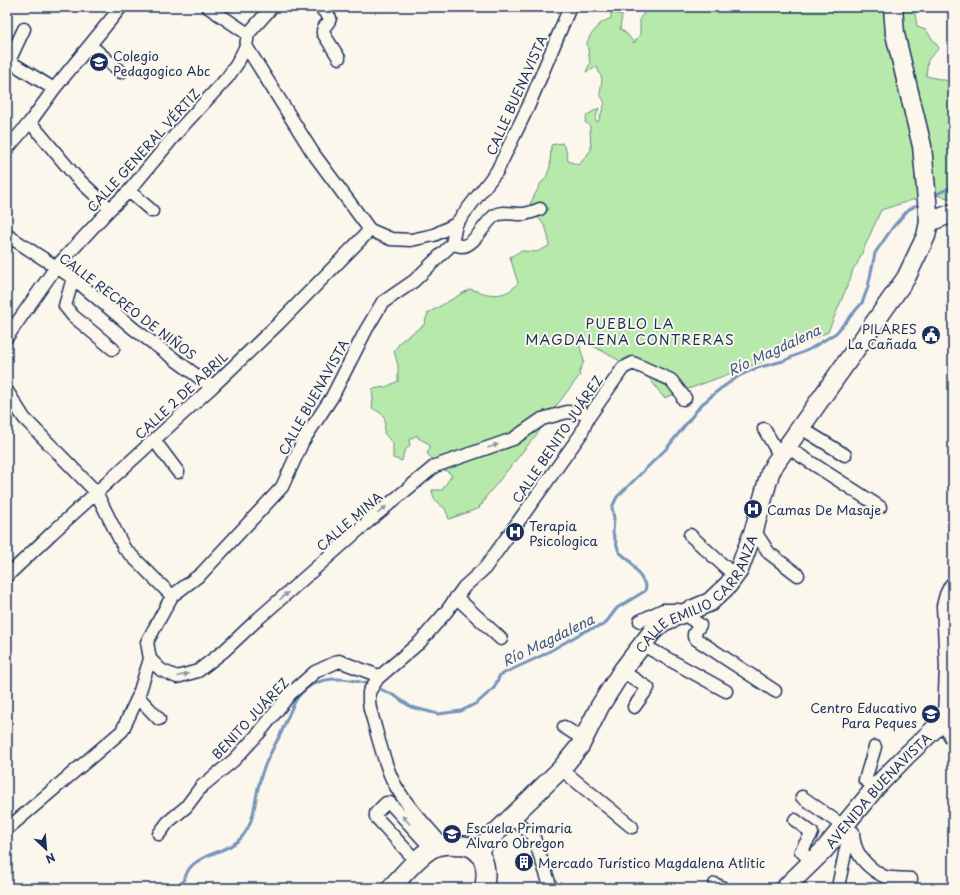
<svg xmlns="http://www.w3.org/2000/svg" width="960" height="895" viewBox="0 0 960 895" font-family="'Playpen Sans',sans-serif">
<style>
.green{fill:#b7eaaa;stroke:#698c84}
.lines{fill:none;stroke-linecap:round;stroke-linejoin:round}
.stream{stroke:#7593bb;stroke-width:3}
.street-casing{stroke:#1b2f5e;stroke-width:15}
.secondary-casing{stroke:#1b2f5e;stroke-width:21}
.street{stroke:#fbf7ec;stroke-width:12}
.secondary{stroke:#fbf7ec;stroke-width:18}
.oneway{fill:#8b93a5}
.labels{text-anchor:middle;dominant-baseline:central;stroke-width:4;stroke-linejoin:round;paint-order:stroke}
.poi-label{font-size:13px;fill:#1b2f5e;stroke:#fbf7ec;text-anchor:start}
.street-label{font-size:13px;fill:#1b2f5e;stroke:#fbf7ec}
.neighbourhood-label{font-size:14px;letter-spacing:1px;fill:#1b2f5e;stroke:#fbf7ec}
.water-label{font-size:14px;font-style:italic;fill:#405885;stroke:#fbf7ec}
</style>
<rect width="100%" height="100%" fill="#fbf7ec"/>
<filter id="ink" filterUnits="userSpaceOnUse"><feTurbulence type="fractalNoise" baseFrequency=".025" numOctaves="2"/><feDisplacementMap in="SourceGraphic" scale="8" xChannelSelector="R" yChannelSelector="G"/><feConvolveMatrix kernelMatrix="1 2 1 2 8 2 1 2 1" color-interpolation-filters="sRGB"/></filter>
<g filter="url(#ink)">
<path class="green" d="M649,7H914L917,27L926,30L939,48L928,60L926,76L953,82V199L931,194L881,210L857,264L853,269L851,277L828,332L764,361L664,398L650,379L622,362L577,337L584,361L579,373L580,375L550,414L545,424L485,498L486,500L482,502L483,504L479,506L480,508L449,519L445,508C437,504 433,499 432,490H442L452,475L445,470L446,460L436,462L427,454L430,447L428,443L418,438L417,435L409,440L410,445L404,452L402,461L393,458V444L384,433C386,416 386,416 372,408L373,398L372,389L386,387L398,381V365L394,351L401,341L424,325L428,313L470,289C489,295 504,300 518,283L510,257L521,251L537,252L549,246C549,228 542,220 529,210L530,204L541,183L546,178L550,167L551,145L562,143L566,150L568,161L579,165L591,150L590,126L585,122L587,115L599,108L595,120L598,122L605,103L600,94L602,79L597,67L586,72L590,63L587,43L590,36L601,23L611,18V12L622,15L620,29L627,34L634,43L640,34V18Z"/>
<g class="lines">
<path class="stream" d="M933,196L945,190L953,187
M376,687L395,696L411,707L438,714L461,711L477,703L494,688L500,675L541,656L587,630L604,625L617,608L645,591L646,586L640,576L630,561L619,552L613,533L614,518L612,507L617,497L667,448L701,405L720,389L739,376L757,368L783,361L810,349L836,333L862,303L868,287L875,253L893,227L908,210L921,203
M180,888C183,882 186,874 189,869C201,853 229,852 241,838C256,821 254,800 260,780C264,763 273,749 281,733C286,722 291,707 298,697C316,673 346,677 371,685"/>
<defs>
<path id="street" d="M208,7L248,34
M320,7L330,18C329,25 322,25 323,33L339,58
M248,34L272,7
M90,45L121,72
M246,46L313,153L370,230L391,239L411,240L434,235L456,224
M7,60L54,89
M9,61L24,29
M30,122L76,177L110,209
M7,149L30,122L54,89L121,7
M129,191L152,211
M7,235L73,278L134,329L212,387
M452,244C455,244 459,246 462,246C474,246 484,224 494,216C503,210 514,215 524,214C530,213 535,211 540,209
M73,278L65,306L73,316L113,349
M7,337L56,267L110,209L129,191L181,128L227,78L237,64L246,46L248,34
M7,391L24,418L96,492L124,548L172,596
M801,428L845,455
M764,429L780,456
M154,440L178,472
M787,447L880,507
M754,530L769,553L798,575
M690,535L735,576
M7,576L51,534L212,387L278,324L370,230
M456,597L501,639
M640,621L663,610H678L700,625L694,634V637L696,639L775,691
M641,644L726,691
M150,659L161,670L177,677L198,671L225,650L259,618L370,520L435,466L513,439L542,419L567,412L583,413L588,418
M622,671L648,688L634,707
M138,697L159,719
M564,727L583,739
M875,747L865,780L876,787
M561,769L632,827
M802,797L843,826L847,836V844L839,882L840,888
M511,818L533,835L551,888
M795,820L812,833L801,851L812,862
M7,829L122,731L138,697L150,659L147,642L172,596L201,574L282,487L303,441L332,397L366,330L382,303L414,281L452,244L456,224L497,171L528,107L570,7
M853,832C853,849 861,861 875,871C878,873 882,876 886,877C893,879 903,878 911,879
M159,834L168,822L186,807L201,787L234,760L259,733L290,694L315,672L339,661L379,676
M443,845C425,824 404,804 392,779C382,757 377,732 370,709L369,701V692L378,678L420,642L446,612L464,587L485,568L581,434L588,418L623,368L633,363L671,380L685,398L683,399
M416,861L376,817V813L386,803H390L432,849
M715,884L723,888"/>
<g id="secondary">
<path d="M929,222L953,213"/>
<path d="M953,587L949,595L946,606L949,667L947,717L953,736"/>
<path id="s1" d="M477,851L561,769L580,746L600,706L622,671L652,632L663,622L710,602L728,585L739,570L754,530L770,473L774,465L906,278L926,236L929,222L922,146L895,34L893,7"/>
<path d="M391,888C403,875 415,859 431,849C439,845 446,844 455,845C460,845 466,845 470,847C487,854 487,874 484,888"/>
<path id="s2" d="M785,888L824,850L876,787L906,756L947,717"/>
</g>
</defs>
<use href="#street" class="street-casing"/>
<use href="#secondary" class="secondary-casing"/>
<use href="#street" class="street"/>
<use href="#secondary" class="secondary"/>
</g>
<defs><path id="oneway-solid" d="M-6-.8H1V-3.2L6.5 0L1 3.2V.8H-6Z"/></defs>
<g class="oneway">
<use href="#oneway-solid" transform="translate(493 446) rotate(-19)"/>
<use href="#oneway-solid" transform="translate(382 510) rotate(-40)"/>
<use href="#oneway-solid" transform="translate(284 596) rotate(-41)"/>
<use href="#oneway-solid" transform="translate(183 675) rotate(-14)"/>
<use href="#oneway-solid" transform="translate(406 820) rotate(-133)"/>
</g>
</g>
<defs>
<symbol id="school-disc" viewBox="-11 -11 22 22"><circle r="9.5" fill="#1b2f5e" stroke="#fbf7ec"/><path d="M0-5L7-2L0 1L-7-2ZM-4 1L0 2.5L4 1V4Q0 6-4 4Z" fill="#fff"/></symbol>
<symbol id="civic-disc" viewBox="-11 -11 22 22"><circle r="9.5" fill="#1b2f5e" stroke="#fbf7ec"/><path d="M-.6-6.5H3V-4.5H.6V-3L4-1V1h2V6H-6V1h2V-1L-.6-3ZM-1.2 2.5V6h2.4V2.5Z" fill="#fff"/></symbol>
<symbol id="hospital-disc" viewBox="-11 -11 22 22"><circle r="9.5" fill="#1b2f5e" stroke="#fbf7ec"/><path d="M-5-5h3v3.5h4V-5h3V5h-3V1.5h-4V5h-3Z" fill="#fff"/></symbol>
<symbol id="building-disc" viewBox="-11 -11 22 22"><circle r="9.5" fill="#1b2f5e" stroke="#fbf7ec"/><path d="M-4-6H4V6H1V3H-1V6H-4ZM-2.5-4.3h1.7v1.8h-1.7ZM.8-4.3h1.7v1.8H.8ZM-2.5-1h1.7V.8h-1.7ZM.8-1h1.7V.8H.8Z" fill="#fff"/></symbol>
</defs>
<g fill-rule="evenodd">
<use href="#school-disc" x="88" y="51" width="22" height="22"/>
<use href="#civic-disc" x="920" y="324" width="22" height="22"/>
<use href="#hospital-disc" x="742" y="498" width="22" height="22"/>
<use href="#hospital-disc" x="504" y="521" width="22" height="22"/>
<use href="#school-disc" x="920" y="703" width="22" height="22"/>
<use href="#school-disc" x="441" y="823" width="22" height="22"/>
<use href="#building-disc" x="513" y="851" width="22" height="22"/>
</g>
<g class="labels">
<g class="poi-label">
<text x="113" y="55">Colegio<tspan x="113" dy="15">Pedagogico Abc</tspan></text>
<text x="917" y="328" text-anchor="end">PILARES<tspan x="917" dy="15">La Cañada</tspan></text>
<text x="767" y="509">Camas De Masaje</text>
<text x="529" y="525">Terapia<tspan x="529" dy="15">Psicologica</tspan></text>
<text x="917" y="707" text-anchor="end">Centro Educativo<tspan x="917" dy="15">Para Peques</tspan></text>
<text x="466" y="827">Escuela Primaria<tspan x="466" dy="15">Alvaro Obregon</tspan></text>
<text x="538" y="862">Mercado Turístico Magdalena Atlitic</text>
</g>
<g class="street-label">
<text transform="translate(516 95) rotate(-66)">CALLE BUENAVISTA</text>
<text transform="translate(143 150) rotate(-48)">CALLE GENERAL VÉRTIZ</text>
<text transform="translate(128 306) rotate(37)">CALLE RECREO DE NIÑOS</text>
<text transform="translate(181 395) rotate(-43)">CALLE 2 DE ABRIL</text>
<text transform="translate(313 397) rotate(-61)">CALLE BUENAVISTA</text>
<text transform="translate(557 439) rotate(-56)">CALLE BENITO JUÁREZ</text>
<text transform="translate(349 521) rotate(-41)">CALLE MINA</text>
<text stroke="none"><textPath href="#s1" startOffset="344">CALLE EMILIO CARRANZA</textPath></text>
<text transform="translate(250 718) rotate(-47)">BENITO JUÁREZ</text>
<text stroke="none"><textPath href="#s2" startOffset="135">AVENIDA BUENAVISTA</textPath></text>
</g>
<g class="neighbourhood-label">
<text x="630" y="323">PUEBLO LA<tspan x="630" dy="16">MAGDALENA CONTRERAS</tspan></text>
</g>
<g class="water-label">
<text transform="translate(774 350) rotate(-25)">Río Magdalena</text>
<text transform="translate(548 640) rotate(-26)">Río Magdalena</text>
</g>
</g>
<rect width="960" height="895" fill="none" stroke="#fbf7ec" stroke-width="24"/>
<rect x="12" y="12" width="936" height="871" fill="none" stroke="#1b2f5e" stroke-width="1.5" filter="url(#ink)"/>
<g transform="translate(46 849) rotate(154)" stroke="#fbf7ec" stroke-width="3" paint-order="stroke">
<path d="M0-3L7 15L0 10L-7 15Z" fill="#1b2f5e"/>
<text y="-6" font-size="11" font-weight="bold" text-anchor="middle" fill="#1b2f5e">N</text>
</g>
</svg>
